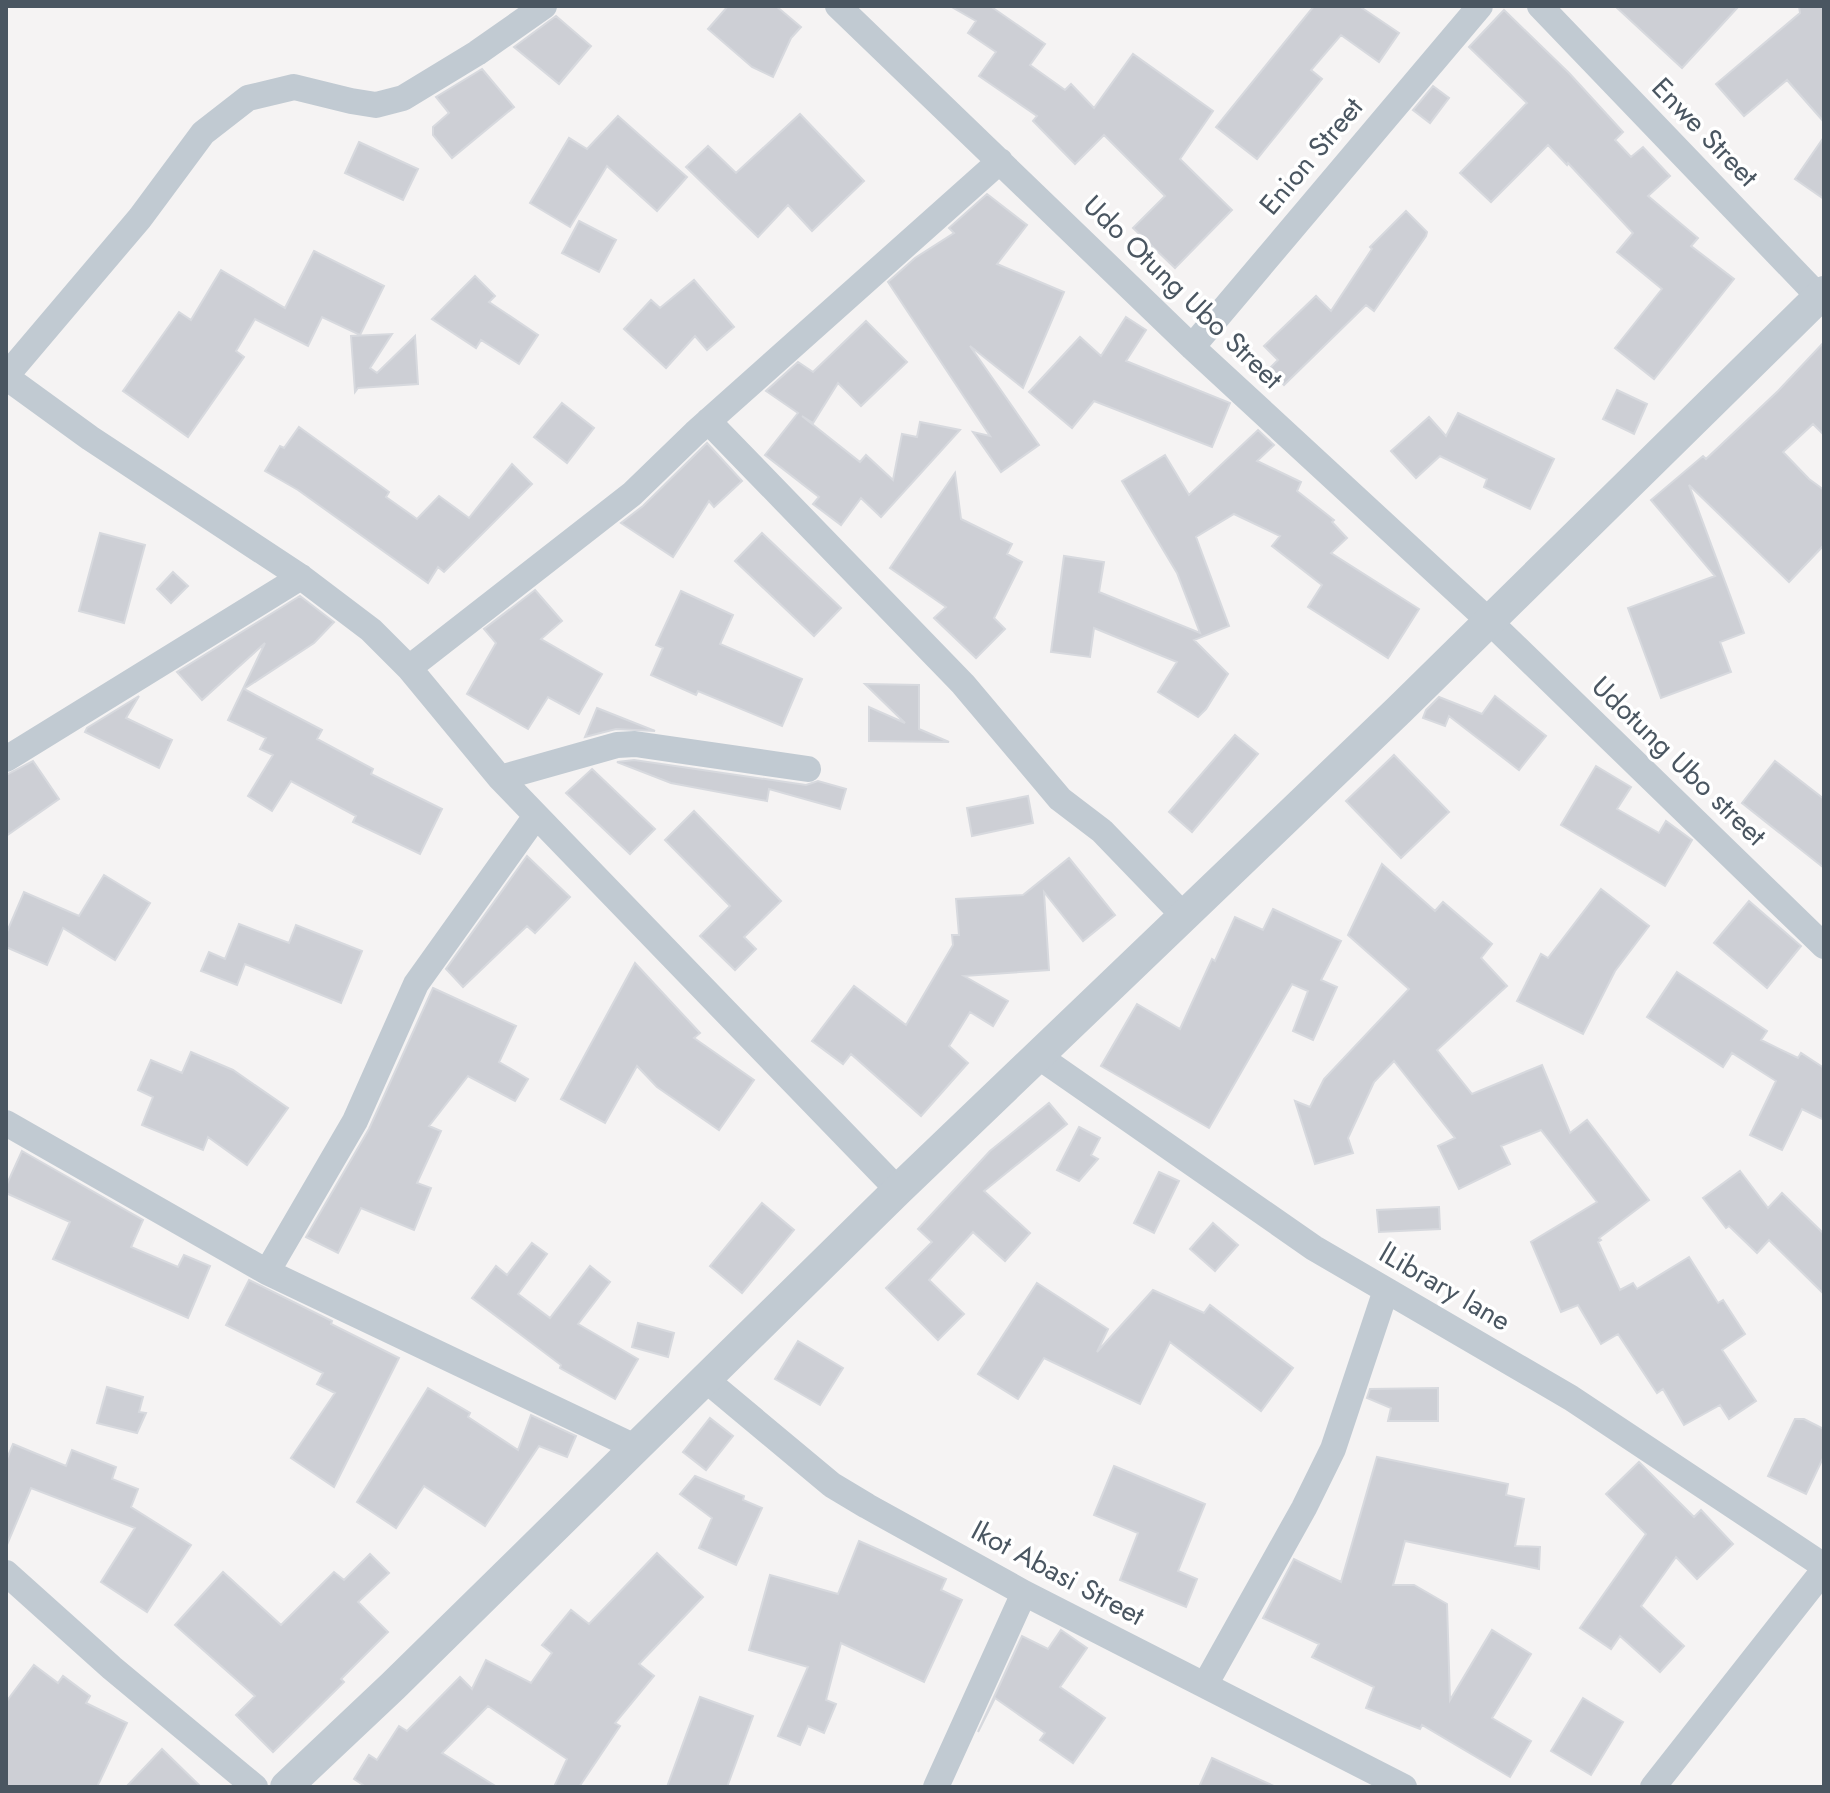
<svg xmlns="http://www.w3.org/2000/svg" width="1830" height="1793" viewBox="0 0 1830 1793" font-family="Jost,sans-serif">
<style>
.building{fill:#cdcfd5;stroke:#d7d9de;stroke-width:2}
.lines{fill:none;stroke-linecap:round;stroke-linejoin:round}
.minor{stroke:#c1cad2;stroke-width:26}
.tertiary{stroke:#c1cad2;stroke-width:32}
.labels{text-anchor:middle;dominant-baseline:central;stroke-width:7;stroke-linejoin:round;paint-order:stroke}
.street-label{font-size:28px;fill:#4a5661;stroke:#fff}
</style>
<rect width="100%" height="100%" fill="#f5f3f3"/>
<path class="building" d="M728,6H776L801,27L791,38L773,77L752,67L708,29Z
M950,6H990L1045,44L1030,65L1065,90L1071,84L1094,108L1133,54L1213,111L1180,159L1232,210L1175,268L1133,228L1165,196L1104,135L1075,164L1033,121L1037,116L979,76L996,52L968,33L976,21Z
M1314,6H1359L1399,33L1379,62L1341,35L1311,70L1322,79L1257,159L1216,127Z
M1615,6H1739L1682,68Z
M1799,6H1824V122L1787,80L1744,116L1716,84L1800,13Z
M1504,10L1569,73L1623,132L1615,140L1631,157L1643,147L1670,176L1648,196L1698,238L1691,246L1734,279L1654,379L1615,348L1662,289L1617,252L1633,233L1568,163L1567,165L1548,145L1491,202L1460,173L1527,103L1469,47Z
M556,16L591,46L559,84L514,47Z
M482,69L514,107L452,158L433,135V127L449,113L436,97Z
M1433,86L1449,98L1430,123L1413,110Z
M800,114L864,181L812,231L788,205L758,237L686,167L708,146L736,173Z
M618,116L687,177L657,211L607,166L570,227L530,203L569,138L587,149Z
M1824,137V199L1795,179Z
M359,142L418,169L403,200L345,173Z
M987,194L1027,225L997,264L1064,292L1023,388L970,346L1039,445L1001,472L973,432L990,436L888,282L915,258L954,233L949,228Z
M1406,211L1427,232L1426,236L1374,311L1366,305L1284,385L1269,369L1278,360L1264,346L1316,296L1331,311L1372,249L1370,247Z
M579,221L616,240L599,272L562,253Z
M314,251L384,286L360,335L322,317L308,346L255,319L236,351L244,357L188,437L123,391L179,312L191,320L221,270L285,308Z
M475,276L495,296L489,302L538,335L519,364L481,340L476,348L432,319Z
M694,280L734,327L707,350L695,336L666,368L624,329L651,300L660,308Z
M1126,317L1146,330L1126,361L1230,403L1212,447L1094,401L1072,428L1029,392L1080,337L1101,356Z
M866,321L907,362L861,406L838,383L813,423L802,416L860,462L866,455L893,480L902,434L917,437L920,422L960,430L881,517L861,498L841,525L813,504L819,497L765,455L798,413L766,391L798,362L813,372Z
M392,334L370,368L377,373L415,336L418,384L358,388L355,392L351,336Z
M1824,342V435L1813,424L1783,452L1809,479L1824,490V545L1789,582L1689,485L1744,633L1720,642L1731,672L1661,698L1628,608L1715,576L1651,500L1703,456L1706,459L1778,391Z
M1617,390L1647,404L1634,434L1603,419Z
M562,403L594,428L567,463L534,437Z
M1458,413L1554,459L1530,509L1484,487L1487,479L1440,456L1416,478L1391,451L1429,417L1446,436Z
M299,427L389,492L386,497L417,519L439,496L469,518L512,464L532,484L444,572L438,567L428,583L298,490L265,471L280,446L284,448Z
M1258,430L1274,445L1257,461L1301,482L1297,491L1334,520L1332,522L1347,538L1331,553L1419,609L1388,658L1308,607L1322,585L1272,546L1280,536L1234,514L1196,537L1229,626L1194,640L1228,674L1206,709L1198,717L1158,692L1177,662L1094,628L1090,657L1051,652L1064,556L1104,562L1099,592L1200,633L1177,573L1122,481L1165,455L1189,495Z
M707,443L742,481L714,507L709,501L673,557L621,523L643,506Z
M955,473L961,519L1012,544L1007,554L1022,562L994,618L1005,629L976,658L934,618L946,607L890,568Z
M100,533L145,545L124,623L79,611Z
M762,533L841,608L814,636L735,561Z
M173,572L188,586L171,603L157,589Z
M535,590L562,621L541,639L602,674L579,714L548,697L528,729L467,694L496,643L484,629Z
M681,591L733,615L720,644L802,679L782,726L698,691L696,695L651,675L663,648L656,645Z
M300,596L334,622L314,643L244,689L322,730L317,739L373,769L371,774L442,809L420,854L353,822L356,816L291,781L272,811L248,796L273,755L260,749L266,738L228,720L265,643L202,700L177,672Z
M865,684L919,685V729L949,742L869,741V707L905,723Z
M139,696L126,718L172,740L159,768L85,732L87,728Z
M1495,696L1546,736L1519,770L1449,716L1445,726L1423,718L1426,710L1439,697L1482,714Z
M597,708L655,731L616,729L585,737Z
M1235,735L1258,754L1192,832L1169,812Z
M1394,755L1449,812L1401,858L1346,801Z
M634,760L806,785L818,781L846,789L840,809L769,789L767,801L671,783L617,762Z
M33,761L59,799L6,836V775Z
M1775,761L1824,799V868L1742,803Z
M1596,766L1631,787L1617,809L1659,833L1666,821L1692,840L1665,886L1561,825Z
M592,769L655,829L630,854L566,793Z
M1028,796L1033,823L972,836L967,808Z
M694,811L781,901L744,937L756,949L735,970L700,936L730,906L665,840Z
M527,856L570,897L535,933L527,926L463,987L446,969Z
M1069,858L1115,915L1083,941L1044,892L1049,970L964,976L1008,1001L993,1026L970,1012L949,1046L968,1063L921,1116L851,1054L843,1064L812,1041L854,986L906,1025L953,945L952,935H959L956,899L1023,895Z
M1382,864L1435,911L1443,902L1492,944L1481,958L1507,986L1437,1050L1472,1094L1542,1065L1570,1133L1587,1120L1649,1200L1599,1238L1601,1240L1598,1242L1620,1290L1633,1283L1637,1289L1689,1257L1718,1303L1723,1300L1745,1334L1722,1350L1756,1401L1729,1419L1720,1405L1684,1425L1663,1389L1657,1393L1618,1334L1601,1344L1578,1305L1561,1312L1531,1242L1597,1202L1541,1130L1501,1146L1510,1164L1459,1189L1438,1146L1455,1138L1394,1061L1374,1082L1348,1138L1353,1153L1315,1164L1295,1101L1310,1107L1324,1079L1409,989L1348,935Z
M104,875L150,903L115,960L63,928L47,965L6,947V934L24,892L79,916Z
M1601,889L1649,926L1615,971L1583,1034L1517,1001L1541,954L1548,958Z
M1749,901L1801,946L1767,988L1714,943Z
M1273,909L1341,941L1321,980L1337,987L1313,1040L1293,1031L1308,991L1292,984L1209,1128L1101,1066L1137,1004L1180,1029L1212,959L1215,961L1235,917L1263,930Z
M239,924L289,943L296,925L362,951L341,1003L245,964L237,985L201,971L209,952L225,959Z
M635,963L700,1033L694,1038L754,1080L719,1130L657,1087L637,1066L605,1123L561,1099Z
M1677,972L1767,1031L1761,1040L1798,1058L1801,1053L1824,1068V1120L1802,1109L1782,1150L1750,1135L1776,1081L1732,1053L1723,1067L1647,1017Z
M433,988L516,1026L499,1062L528,1079L515,1101L468,1076L429,1126L441,1131L417,1183L431,1188L414,1230L361,1208L338,1253L306,1237L369,1129Z
M191,1052L233,1070L288,1108L247,1165L208,1137L203,1150L142,1125L153,1097L138,1090L151,1060L182,1073Z
M1049,1103L1067,1124L984,1191L1030,1233L1005,1261L973,1232L929,1280L964,1314L938,1340L886,1288L932,1242L918,1229L990,1151Z
M1079,1127L1100,1138L1091,1155L1098,1159L1079,1181L1057,1170Z
M22,1151L143,1220L131,1247L178,1267L184,1255L210,1266L188,1318L53,1259L70,1222L6,1193V1186Z
M1740,1171L1768,1208L1782,1193L1824,1234V1294L1769,1240L1757,1253L1729,1226L1726,1228L1703,1198Z
M1159,1172L1179,1181L1154,1233L1134,1223Z
M762,1203L794,1230L742,1293L710,1266Z
M1439,1207L1440,1229L1379,1232L1377,1210Z
M1213,1223L1238,1245L1215,1271L1190,1249Z
M532,1243L547,1254L518,1294L550,1318L590,1266L610,1282L578,1324L638,1359L615,1399L560,1368L561,1365L472,1298L496,1266L507,1275Z
M249,1280L332,1321L331,1324L399,1358L334,1487L291,1458L335,1393L317,1384L323,1373L226,1325Z
M1037,1283L1108,1329L1097,1352L1153,1290L1204,1313L1210,1305L1293,1368L1261,1411L1170,1342L1140,1404L1044,1358L1018,1399L978,1374Z
M638,1323L674,1333L668,1357L632,1347Z
M798,1341L843,1368L820,1405L775,1379Z
M107,1387L143,1397L139,1412L146,1413L137,1433L97,1423Z
M428,1388L470,1413L468,1417L518,1450L531,1415L576,1436L567,1457L539,1446L485,1526L424,1486L396,1528L357,1502Z
M1438,1388V1421H1388L1391,1408L1367,1398L1370,1389Z
M710,1418L733,1436L706,1470L683,1452Z
M1795,1419H1804L1824,1429V1456L1806,1494L1768,1476Z
M13,1444L66,1466L72,1450L116,1467L112,1479L138,1489L131,1507L191,1545L147,1612L101,1582L135,1528L31,1488L6,1547V1461Z
M1377,1457L1508,1484L1506,1495L1524,1499L1515,1546L1540,1547L1539,1569L1405,1541L1393,1585H1414L1447,1604L1450,1700L1492,1630L1531,1654L1492,1718L1531,1741L1510,1777L1422,1725L1420,1729L1366,1708L1374,1687L1312,1657L1319,1644L1263,1618L1294,1559L1341,1582Z
M1639,1462L1694,1517L1701,1510L1733,1544L1697,1579L1676,1557L1641,1606L1684,1646L1660,1672L1620,1636L1611,1649L1580,1628L1646,1534L1606,1494Z
M1114,1466L1205,1504L1178,1571L1197,1579L1186,1607L1120,1580L1138,1533L1094,1515Z
M695,1476L744,1496L743,1500L762,1508L736,1565L699,1548L712,1518L680,1494Z
M859,1541L946,1579L941,1590L962,1600L924,1682L841,1643L826,1700L836,1704L824,1733L808,1726L800,1745L778,1736L808,1667L749,1650L770,1575L838,1594Z
M657,1553L703,1597L639,1664L654,1676L615,1723L620,1726L579,1787H554L567,1759L488,1706L442,1753L497,1787H366L354,1779L369,1755L377,1760L399,1726L407,1731L460,1677L472,1689L486,1660L531,1683L552,1653L542,1645L571,1610L589,1624Z
M370,1554L389,1573L358,1602L388,1632L341,1679L344,1682L273,1752L236,1715L255,1696L175,1625L223,1572L281,1625L334,1572L344,1580Z
M1061,1630L1087,1648L1060,1687L1105,1718L1073,1763L1040,1740L1045,1733L995,1698L978,1732L1022,1636L1048,1649Z
M34,1665L58,1683L63,1676L90,1696L86,1703L127,1723L97,1787H6V1702Z
M700,1697L753,1716L727,1787H667Z
M1583,1698L1623,1722L1591,1775L1551,1751Z
M162,1749L201,1787H126Z
M1212,1758L1276,1787H1199Z"/>
<g class="lines">
<path class="minor" d="M838,6L1192,347L1489,621L1824,946
M1540,6L1824,302
M1192,347L1480,6
M6,376L140,218L203,133L248,98L294,87L351,101L376,105L403,98L477,53L544,6
M6,377L90,438L301,577L371,630L409,668L500,778L898,1190
M708,421L963,684L1060,799L1102,831L1184,916
M409,668L632,494L695,433L1000,161
M6,759L301,577
M500,778L617,745L635,744L808,769
M1038,1056L1314,1248L1571,1398L1824,1566
M6,1123L267,1272L635,1447
M267,1272L355,1121L416,984L536,816
M705,1379L832,1485L867,1506L1024,1593L1404,1787
M6,1573L112,1668L255,1787
M1205,1685L1304,1508L1333,1449L1386,1290
M936,1787L1024,1593
M1653,1787L1824,1570"/>
<path class="tertiary" d="M286,1787L393,1686L898,1190L1400,709L1824,292"/>
</g>
<g class="labels">
<g class="street-label">
<text transform="translate(1705 132) rotate(46)">Enwe Street</text>
<text transform="translate(1311 156) rotate(-50)">Enion Street</text>
<text transform="translate(1183 292) rotate(44)">Udo Otung Ubo Street</text>
<text transform="translate(1679 761) rotate(44)">Udotung Ubo street</text>
<text transform="translate(1445 1287) rotate(30)">lLibrary lane</text>
<text transform="translate(1058 1573) rotate(28)">Ikot Abasi Street</text>
</g>
</g>
<rect width="1830" height="1793" fill="none" stroke="#4a5661" stroke-width="16"/>
</svg>
